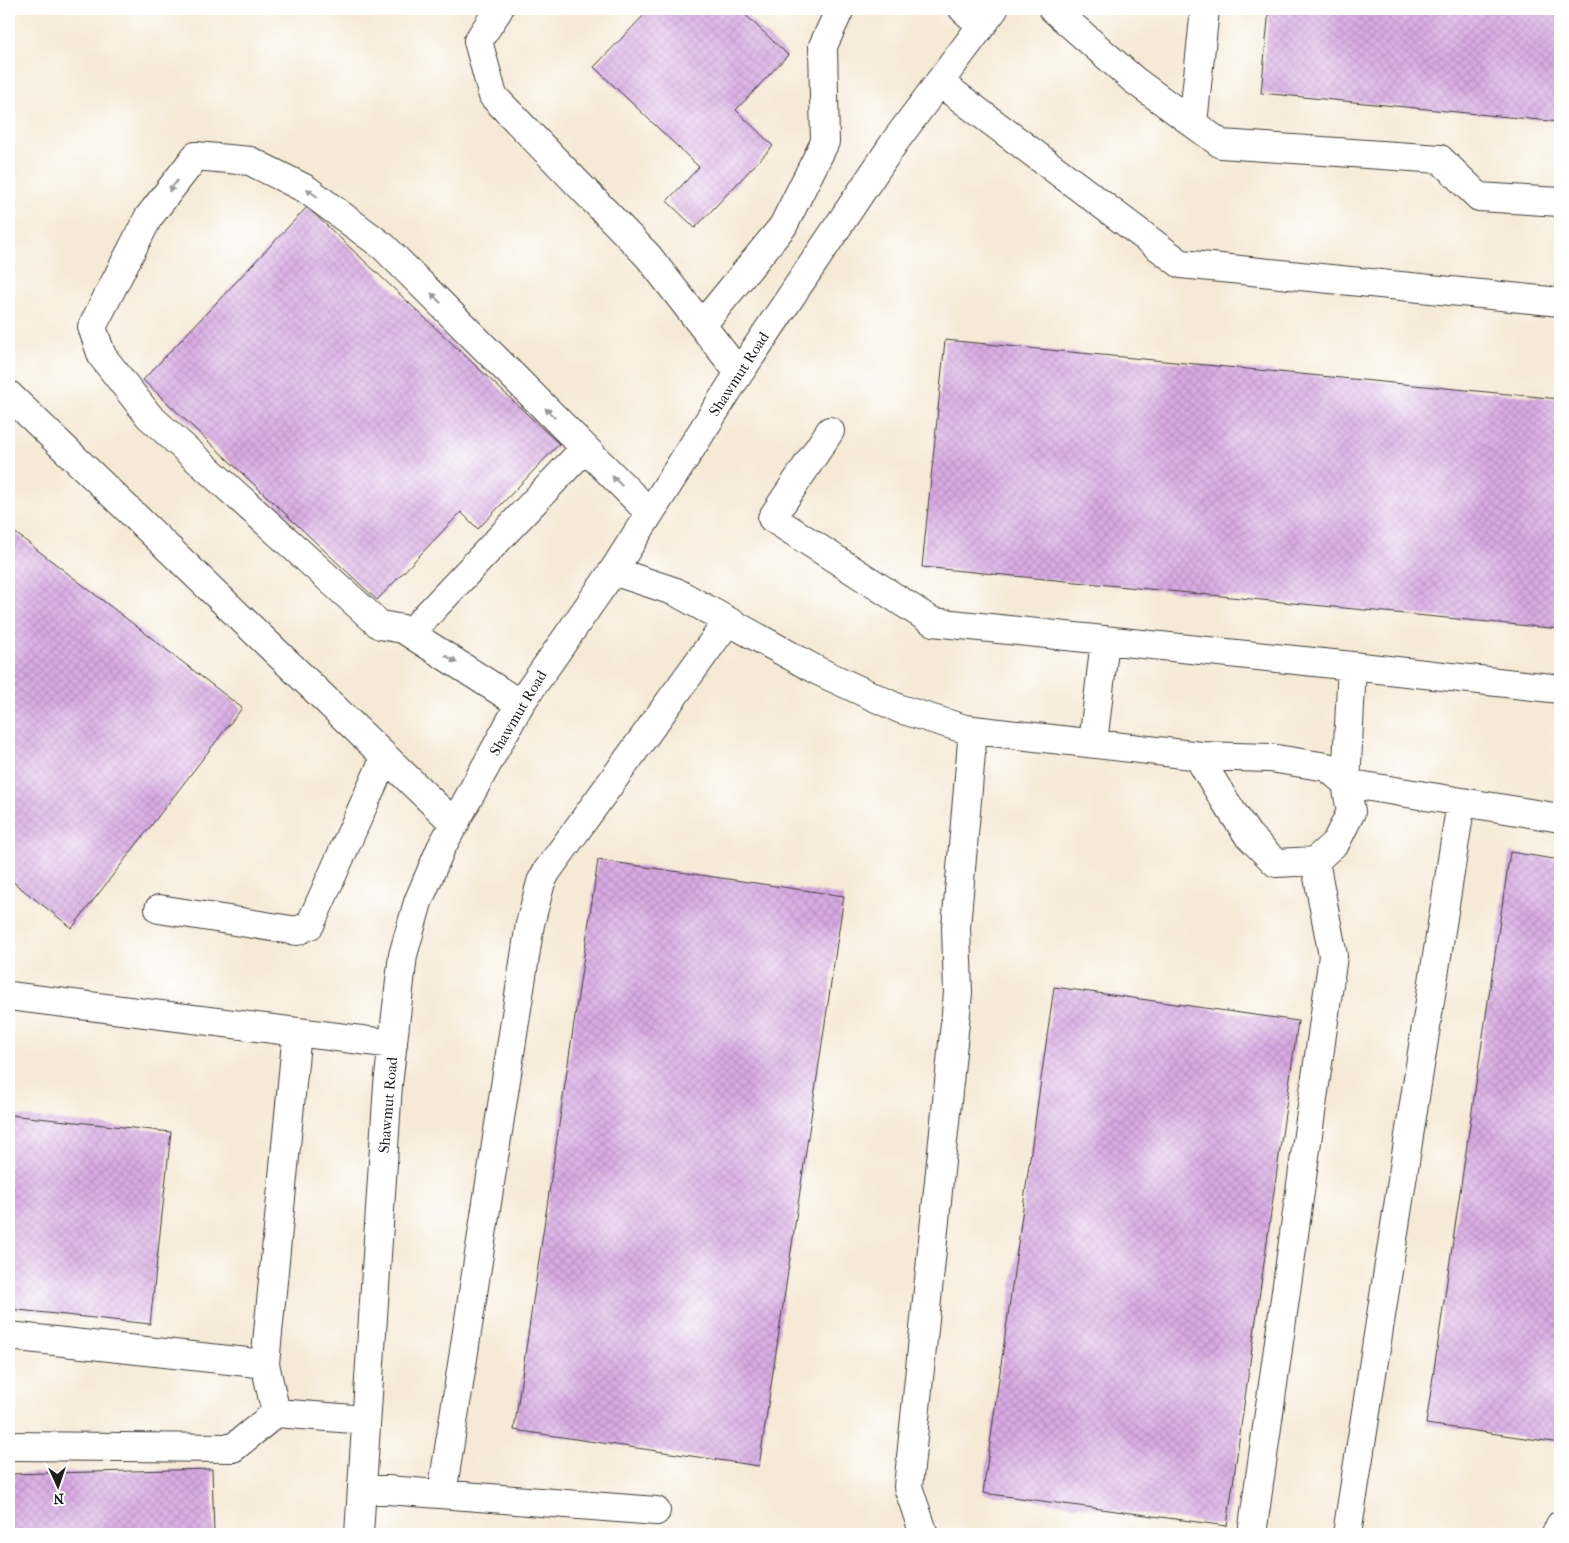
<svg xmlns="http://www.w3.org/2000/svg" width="1569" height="1543" viewBox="0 0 1569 1543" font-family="'IM FELL French Canon',serif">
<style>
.building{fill:url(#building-cross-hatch)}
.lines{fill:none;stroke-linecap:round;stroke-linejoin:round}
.minor-casing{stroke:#3d3b38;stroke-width:30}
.minor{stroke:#fff;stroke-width:28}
.oneway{fill:#999}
.labels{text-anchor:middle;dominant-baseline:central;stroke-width:4;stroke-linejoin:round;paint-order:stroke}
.street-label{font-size:15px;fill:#1c1c1c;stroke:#fff}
</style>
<defs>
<pattern id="building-cross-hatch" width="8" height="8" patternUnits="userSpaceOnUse" patternTransform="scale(1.25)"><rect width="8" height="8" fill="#d8aae3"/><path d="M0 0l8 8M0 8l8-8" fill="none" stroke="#b992c2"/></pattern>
</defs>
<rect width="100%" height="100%" fill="#fff"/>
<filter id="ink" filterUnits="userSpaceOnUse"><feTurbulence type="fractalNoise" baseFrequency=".02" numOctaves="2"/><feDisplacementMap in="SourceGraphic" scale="10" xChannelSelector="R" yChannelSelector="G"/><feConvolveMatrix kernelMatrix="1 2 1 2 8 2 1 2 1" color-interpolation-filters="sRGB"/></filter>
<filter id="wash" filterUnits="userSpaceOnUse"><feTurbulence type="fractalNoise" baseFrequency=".0096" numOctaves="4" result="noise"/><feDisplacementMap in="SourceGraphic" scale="20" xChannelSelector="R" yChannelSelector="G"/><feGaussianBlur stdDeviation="1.12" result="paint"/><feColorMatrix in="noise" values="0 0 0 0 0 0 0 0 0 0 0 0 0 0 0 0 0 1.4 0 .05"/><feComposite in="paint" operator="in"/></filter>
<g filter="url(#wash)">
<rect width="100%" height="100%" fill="#f6e9d5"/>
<g id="blocks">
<path class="building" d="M650,9H739L788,55L736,110L773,146L695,228L667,201L699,167L594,67Z
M1269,9H1560V122L1261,93Z
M307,207L559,444L478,529L461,512L377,600L143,380Z
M945,340L1560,399V629L922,567Z
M9,528L242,708L72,928L9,879Z
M1510,852L1560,860V1443L1426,1424Z
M598,860L844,896L759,1466L514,1430Z
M1054,987L1298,1021L1227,1526L983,1493Z
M9,1115L171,1132L150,1324L9,1309Z
M212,1469L214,1534H9V1474Z"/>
</g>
</g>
<g filter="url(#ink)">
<use href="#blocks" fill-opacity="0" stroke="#3d3b38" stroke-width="1"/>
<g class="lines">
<defs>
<path id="minor" d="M499,9L478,41L493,96L648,256L739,373
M963,9L981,25
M1053,9L1134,80L1221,144L1440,159L1479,197L1560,202
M939,82L1181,264L1560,302
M1193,123L1205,9
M702,325L783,226L825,142L823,46L840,9
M9,395L455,824
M830,431L772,518L933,622L1352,666L1560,689
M613,571L676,592L818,671L900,709L965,729L1201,756L1203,765L1225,801L1248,835L1276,863L1315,861L1336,842L1351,812L1346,783L1327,767L1270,758L1201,756
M410,633L585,448
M1352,666L1346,783L1560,818
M520,704L403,629L380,625L149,416L102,356L92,327L148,218L196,156L250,161L306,189L384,247L650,513
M1093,743L1105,640
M159,909L297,931L310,925L385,757
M9,996L297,1032
M9,1336L265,1364
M276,1413L265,1364L297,1032L393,1044
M9,1446L233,1448L276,1413L366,1420
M362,1488L656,1511
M442,1494L530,924L541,882L547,871L728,621
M359,1534L388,1085L403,955L418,902L441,848L520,704L613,571L734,381L896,140L994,9
M924,1534L908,1487L958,993L956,927L973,730
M1252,1534L1333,956L1315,861
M1347,1534L1461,802
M1556,1534L1560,1525"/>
</defs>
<use href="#minor" class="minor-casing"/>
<use href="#minor" class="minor"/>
</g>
<defs><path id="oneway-solid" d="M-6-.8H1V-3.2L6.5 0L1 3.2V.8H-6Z" transform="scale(1.25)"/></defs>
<g class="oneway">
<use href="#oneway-solid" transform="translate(173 186) rotate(127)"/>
<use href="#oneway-solid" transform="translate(312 193) rotate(-144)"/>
<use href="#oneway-solid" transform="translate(436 298) rotate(-135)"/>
<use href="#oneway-solid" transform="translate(550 413) rotate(-135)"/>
<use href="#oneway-solid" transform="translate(617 481) rotate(-135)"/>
<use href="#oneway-solid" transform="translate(451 659) rotate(33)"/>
</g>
</g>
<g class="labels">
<g class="street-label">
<text transform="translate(739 374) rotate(-57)">Shawmut Road</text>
<text transform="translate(518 713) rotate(-59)">Shawmut Road</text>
<text transform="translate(388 1105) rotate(-85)">Shawmut Road</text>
</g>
</g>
<rect width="1569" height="1543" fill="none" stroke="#fff" stroke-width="30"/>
<g transform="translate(58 1486) rotate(177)" stroke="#ffffff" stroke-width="4" paint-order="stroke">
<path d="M0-4L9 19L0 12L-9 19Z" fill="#1c1c1c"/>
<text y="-8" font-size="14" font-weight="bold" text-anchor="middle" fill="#1c1c1c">N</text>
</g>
</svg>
